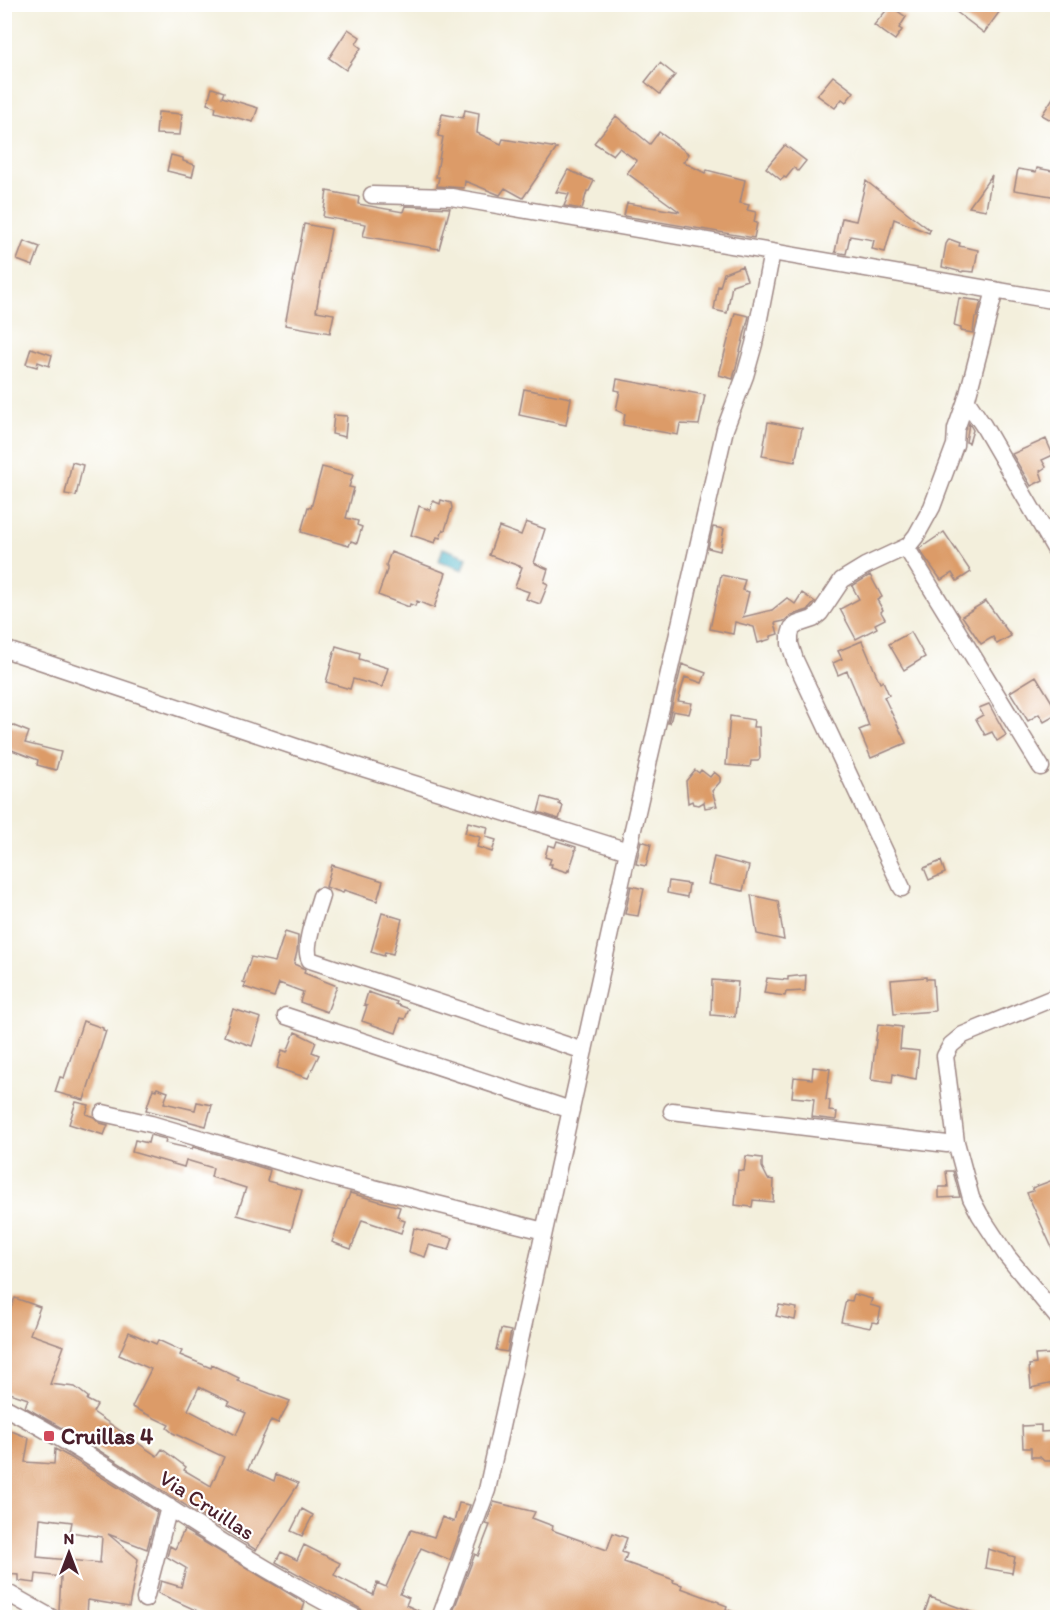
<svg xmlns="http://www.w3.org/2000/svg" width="1062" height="1622" viewBox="0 0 1062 1622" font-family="Itim,sans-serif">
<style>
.water{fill:#4ab4c8;stroke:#4a6a7a;stroke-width:1.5}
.building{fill:#dc9b68;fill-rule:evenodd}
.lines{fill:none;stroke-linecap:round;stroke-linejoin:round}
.minor-casing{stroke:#9e8784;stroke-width:19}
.minor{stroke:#fff;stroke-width:16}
.poi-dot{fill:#d1495b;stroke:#fff;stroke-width:2}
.labels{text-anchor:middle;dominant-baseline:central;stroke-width:4.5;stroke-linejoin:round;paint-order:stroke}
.poi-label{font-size:22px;font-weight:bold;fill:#4a1f2b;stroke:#fff;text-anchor:start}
.street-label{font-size:22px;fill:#4a1f2b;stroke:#fff}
</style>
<rect width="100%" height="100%" fill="#fff"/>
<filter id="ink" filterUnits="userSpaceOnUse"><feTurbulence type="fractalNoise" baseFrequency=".0167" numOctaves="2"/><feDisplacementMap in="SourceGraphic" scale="12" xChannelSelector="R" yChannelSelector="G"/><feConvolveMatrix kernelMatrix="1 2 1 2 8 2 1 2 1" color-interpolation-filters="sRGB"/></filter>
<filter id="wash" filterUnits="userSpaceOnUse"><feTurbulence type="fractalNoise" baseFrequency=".008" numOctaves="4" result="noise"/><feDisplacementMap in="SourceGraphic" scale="24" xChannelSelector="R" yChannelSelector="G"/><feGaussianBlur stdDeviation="1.35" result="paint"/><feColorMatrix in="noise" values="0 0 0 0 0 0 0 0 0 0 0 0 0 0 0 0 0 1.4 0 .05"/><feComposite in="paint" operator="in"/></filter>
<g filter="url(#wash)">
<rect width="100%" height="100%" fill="#f3efdc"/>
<path class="water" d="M443,548L467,557L463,570L439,561Z"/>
<g id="blocks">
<path class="building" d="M946,4H1005L984,33Z
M890,6L906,17L899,28L902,30L895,40L874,25Z
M348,29L360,37L356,44L361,48L346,70L329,58Z
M660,63L675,75L660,94L645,82Z
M833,76L854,92L846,102L842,99L835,108L817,95Z
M212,88L224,92L222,97L258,108L253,122L215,112L216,107L207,104Z
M1058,90V124L1042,115Z
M465,110L479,113L477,133L501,144L503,139L557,148L523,198L505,188L500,195L465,181L464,188L437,186L439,177H436L443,137L438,136L442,114L463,118Z
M158,112L182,114L180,135L156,134Z
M616,116L650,144L659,132L689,154L683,162L705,173L707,170L745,180L740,203L749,205L747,210L756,212L754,222L757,223L754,238L624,216L627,203L680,212L627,173L637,161L619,148L613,155L594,143Z
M785,145L806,161L798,171L794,168L786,178L784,177L781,180L766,168Z
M171,155L183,158V161L195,165L192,177L167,171Z
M1037,168L1058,172V197L1014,190L1018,169L1036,172Z
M568,170L594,181L589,191H587L582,209L564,206L569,194L556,192Z
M992,175L986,210L969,207Z
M866,181L930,230L929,233L894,219L885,252L872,249L874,240L850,236L846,254L835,252L842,218L856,221Z
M327,191L359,197L358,204L403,212L405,206L450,208L439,249L363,236L366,224L323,217Z
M304,224L331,229L316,311L334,314L330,333L285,325Z
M949,239L960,243L959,246L978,250L974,272L963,271L962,272L942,267L946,244Z
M24,241L40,247L33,266L17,260Z
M742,266L747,280L732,285L727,313L714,310L718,286L720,287L724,273Z
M959,298L981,301L977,317H975L973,333L961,331V328L954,326Z
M735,313L749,316L733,379L719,375Z
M31,348L52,355L49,366L38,362L37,367L26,364Z
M617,379L705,395L699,425L680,424L678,435L623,425L625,414L616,410L620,391L615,390Z
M524,389L571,398L566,425L519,415Z
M334,415L347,416L345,437L332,434Z
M768,422L802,428L795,462L762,456Z
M969,423L973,430L969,443L966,442Z
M1046,439L1053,455L1042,460L1046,467L1040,471L1043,480L1031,486L1012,454Z
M72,462L83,465L76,496L65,494Z
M322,467L353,475L349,487L354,488L346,518L358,521L357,525L362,527L357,543L351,541L349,546L301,532L308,507L311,508Z
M441,500L451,503L452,508L445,530H443L440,538L437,537L435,543L411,535L419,506L430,510L433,501L440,504Z
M526,522L545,529L534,563L548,569L544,582L548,584L540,604L526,599L529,592L515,587L522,567L489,555L499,527L521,535Z
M713,527L724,529L720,551L708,548Z
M944,532L971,572L957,581L952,573L941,580L919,549Z
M391,552L446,573L434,608L417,601L415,606L410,604L409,607L378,595L387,570V566L386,565Z
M721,575L745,580L742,590L749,592L743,617L772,610L787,598L795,604L802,593L815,602L808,610L792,615L784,621L775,623L778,634L771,636V639L758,643L754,627L735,622L733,634L710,629Z
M870,575L882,597L877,600L883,610L881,612L885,619L875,624L877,628L856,639L840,609L859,599L852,586Z
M986,601L1011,636L997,644L993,637L981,644L962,616Z
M911,632L925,657L904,670L889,644Z
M862,641L880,683L883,681L889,695L884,697L906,743L871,758L859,730L869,726L856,692L847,671L838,675L833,663L842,659L838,651Z
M336,646L360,653L359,659L388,668L382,687L353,679L350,689L326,682Z
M682,664L706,673L702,683L685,677L678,701L692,703L689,714L673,711L670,723H668Z
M1036,676L1058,712V714L1044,722L1039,714L1028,721L1010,692Z
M989,704L1006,735L997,741L992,732L985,735L976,719L983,715L979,708Z
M730,716L754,720L753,727H759L760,758L758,761H751L750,767L726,765Z
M4,722L29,732L25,743L61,752L56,770L37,765L38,760L4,747Z
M695,770L699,773L701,770L710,777L714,772L720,777V782L712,791L717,806L705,808L704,802L699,805L693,804L692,801L688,803L686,781Z
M542,797L560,802L559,804L563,806L559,819L538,812Z
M468,822L488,827L486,837L496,840L492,852L477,847L480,837L465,833Z
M557,841L576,847L575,850H576L569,871L568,870L567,872L551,867L552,864H549L551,859L545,857L548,845L555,847Z
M641,841L651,844L646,866L636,864Z
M714,857L749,866L743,891L708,884Z
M941,861L945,873L929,880L924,868Z
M332,865L383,881L377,901L344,890L343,893L326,887Z
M669,881L689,884L687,897L667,893Z
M631,886L644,889L638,916L625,914Z
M751,895L778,901L784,940L757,934Z
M382,913L402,919L393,954L385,952L384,956L371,952Z
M285,932L298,936L297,952L294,964L305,969L304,973L337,986L327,1012L300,1002L303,992L279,983L274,997L244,987L246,983L243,982L251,957L275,962Z
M806,975L805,991L786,992L785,996L764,993L767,978L788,980V977Z
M926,977V979H933L935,1011L894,1014L891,980Z
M712,980L738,982L735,1017L711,1015Z
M368,992L397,1002L396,1004L409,1009L405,1019L401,1018L396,1033L362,1021L367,1006L364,1005Z
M233,1009L261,1018L252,1046L224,1036Z
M83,1021L103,1028V1030L106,1031L84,1100L55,1092L60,1077L64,1078Z
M878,1024L902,1027L900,1049L919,1051L916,1079L893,1074L892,1083L871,1080Z
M295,1032L316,1042L312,1052L319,1055L308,1078L277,1068L282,1050L287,1052Z
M813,1067L830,1069L826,1100L830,1101L829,1111L837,1112L836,1120L812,1117L814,1099L792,1097L794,1077L812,1079Z
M157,1088L168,1092L164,1103L195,1110L197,1102L212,1105L206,1126L146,1110L153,1089L156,1090Z
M76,1102L89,1105L86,1114L94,1117L100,1123L108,1125L104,1135L69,1124Z
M150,1135L166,1139L165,1143L192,1149L193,1147L270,1170L267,1181L302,1190L291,1230L237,1215L246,1188L211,1177L213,1168L186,1160L184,1167L132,1152L135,1140L148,1143Z
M746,1156L762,1158V1167L768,1179L774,1180L773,1202L753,1200L752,1207L735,1205L738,1170L744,1171Z
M946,1171H953L960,1197L939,1198V1187H948Z
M1058,1178V1261L1027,1193L1033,1191L1032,1188Z
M350,1193L400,1207L397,1216L400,1217L399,1219L405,1221L401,1233L362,1220L351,1249L332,1242Z
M414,1228L453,1238L449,1250L429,1245L425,1257L409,1252Z
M854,1294L872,1299L870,1305L881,1308L878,1323L872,1322L870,1328L841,1322L846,1300L852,1301Z
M15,1298L40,1307L30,1334L64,1346L50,1384L75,1387L88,1397L87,1400L97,1405L93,1412L157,1456L162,1449L186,1467L184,1470L211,1486L224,1457L173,1433L167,1428L169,1425L132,1407L151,1369L119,1355L129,1332L156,1344L158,1340L182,1351L180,1355L211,1368L212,1365L239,1378L237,1381L290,1401L278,1423L271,1420L248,1469L274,1481L276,1474L299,1483L256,1550L81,1439L25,1407L28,1399L4,1391V1324ZM199,1387L230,1402L228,1405L246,1413L236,1435L188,1410Z
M779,1305L797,1308L795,1320L776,1316Z
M501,1329L511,1331L507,1352L496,1350Z
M1050,1354L1051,1362H1058V1382L1031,1388L1029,1365L1036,1364L1035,1355Z
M1041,1425V1432L1058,1431V1456L1050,1461H1044L1040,1457H1031V1448H1023L1022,1426Z
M4,1428L29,1438L25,1462L54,1464L55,1449L70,1457L157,1512L147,1549L108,1534L138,1559L129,1607L88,1600L87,1615L59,1610L61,1577L36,1574L35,1583L19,1581V1575L5,1574L8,1526H4ZM40,1518L72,1522L70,1532L102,1537L100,1563L37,1557Z
M494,1502L535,1512L532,1518L553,1526L552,1530L607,1550L613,1533L627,1538L622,1552L627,1554L624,1562L674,1580L673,1582L682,1585L681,1588L719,1602V1603L727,1606L726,1609L746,1617H451L475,1554L478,1556L490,1525L486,1524Z
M459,1503L470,1505L450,1560L421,1548L400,1594L409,1598L406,1605L430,1616V1617H366L361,1609L276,1562L281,1552L297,1560L304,1545L340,1563L334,1575L373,1595L377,1583L386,1587L411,1530L434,1537L442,1517L454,1522Z
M302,1509L313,1515L302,1536L291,1531Z
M184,1530L305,1603L300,1617H211L158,1593L161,1581L181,1587L186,1568L167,1557L170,1546L175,1549Z
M988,1549L1015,1557L1012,1573L985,1568Z
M930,1597L982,1616V1617H932L924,1614Z"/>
</g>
</g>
<g filter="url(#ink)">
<use href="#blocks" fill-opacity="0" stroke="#9e8784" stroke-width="1.5"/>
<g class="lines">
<defs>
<path id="minor" d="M372,195L451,197L1058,301
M966,400L983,425L1058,554
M906,547L1041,767
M4,649L299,748L628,851
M902,888L795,660L790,644V635L792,628L798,624L813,619L820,613L842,580L865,566L908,546L916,536L932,507L955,445L956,429L967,398L995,290
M321,896C317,911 302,946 310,960L584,1051
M1058,996L963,1035L951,1045L945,1056L956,1142L971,1198L980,1215L1007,1256L1058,1318
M286,1016L571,1110
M672,1111L947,1144L956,1142
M103,1113L151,1124L338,1179L544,1231
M4,1407C102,1458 188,1525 284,1579C308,1593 331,1606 356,1618
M4,1591L52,1618
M145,1599L169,1507
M440,1618L487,1490L628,851L725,429L745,376L754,344L772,252"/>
</defs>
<use href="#minor" class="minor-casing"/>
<use href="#minor" class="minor"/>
</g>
</g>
<rect class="poi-dot" x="43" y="1430" width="12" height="12" rx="3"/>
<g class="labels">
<g class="poi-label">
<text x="61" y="1436">Cruillas 4</text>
</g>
<g class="street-label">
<text transform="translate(207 1505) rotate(33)">Via Cruillas</text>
</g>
</g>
<rect width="1062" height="1622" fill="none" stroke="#fff" stroke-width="24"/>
<g transform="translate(69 1553)" stroke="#ffffff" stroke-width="4.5" paint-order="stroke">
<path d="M0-4.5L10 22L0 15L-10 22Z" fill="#4a1f2b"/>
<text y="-9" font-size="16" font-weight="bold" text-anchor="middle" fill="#4a1f2b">N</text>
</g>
</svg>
